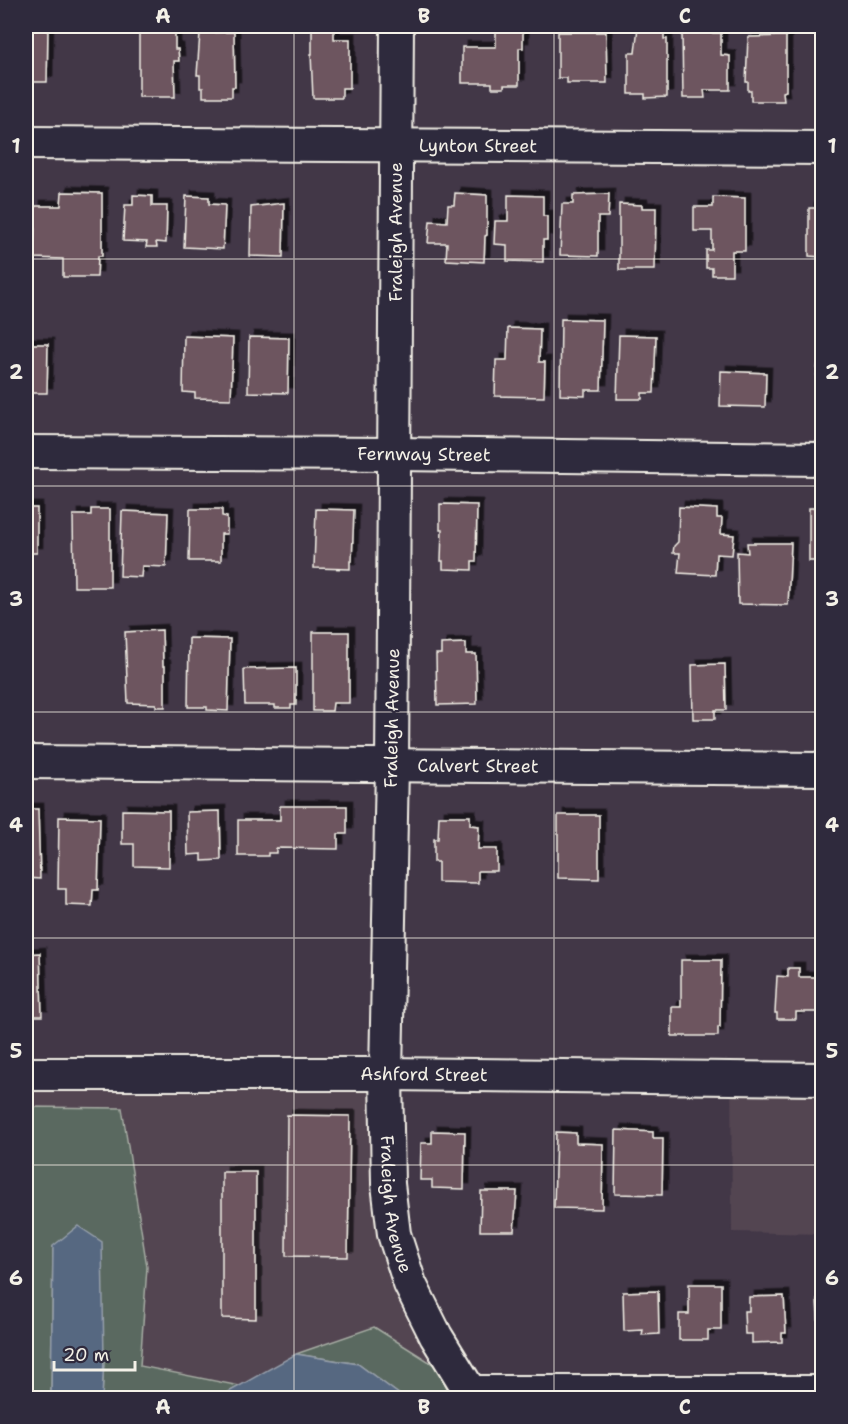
<svg xmlns="http://www.w3.org/2000/svg" width="848" height="1424" viewBox="0 0 848 1424" font-family="'Shantell Sans',sans-serif">
<style>
.built{fill:#524451}
.green{fill:#5a6960;stroke:#a7ada4;stroke-width:1.5}
.water{fill:#566781;stroke:#959eaa;stroke-width:1.5}
.building{fill:#6d555f;stroke:#f4f1e8;stroke-width:1.5;filter:url(#shadow)}
.lines{fill:none;stroke-linecap:round;stroke-linejoin:round}
.minor-casing{stroke:#f4f1e8;stroke-width:36}
.minor{stroke:#2f2a3d;stroke-width:32}
.grid{fill:none;stroke:#f4f1e8;stroke-width:1.5;stroke-opacity:0.55}
.labels{text-anchor:middle;dominant-baseline:central;stroke-width:4.5;stroke-linejoin:round;paint-order:stroke}
.street-label{font-size:18px;fill:#f4f1e8;stroke:#2f2a3d}
.neatline{fill:none;stroke:#f4f1e8;stroke-width:2}
.grid-label{font-size:20px;text-anchor:middle;font-weight:bold;fill:#f4f1e8}
</style>
<defs>
<filter id="shadow"><feDropShadow dx="5.5" dy="-5.5" stdDeviation="0" flood-color="#0009"/></filter>
</defs>
<rect width="100%" height="100%" fill="#423747"/>
<filter id="ink" filterUnits="userSpaceOnUse"><feTurbulence type="fractalNoise" baseFrequency=".0167" numOctaves="2"/><feDisplacementMap in="SourceGraphic" scale="12" xChannelSelector="R" yChannelSelector="G"/><feConvolveMatrix kernelMatrix="1 2 1 2 8 2 1 2 1" color-interpolation-filters="sRGB"/></filter>
<g filter="url(#ink)">
<path class="built" d="M731,1064L822,1065V1234L732,1232Z
M26,1080L368,1086L386,1271L436,1366L374,1327L296,1354L240,1386L140,1366L147,1267L122,1108L26,1107Z"/>
<path class="green" d="M26,1107L122,1108L147,1267L140,1366L240,1386L218,1398H102L104,1359L53,1246L51,1398H26Z
M374,1327L436,1366L452,1398H404L358,1364L296,1354Z"/>
<path class="water" d="M78,1226L102,1242L104,1359L102,1398H51L53,1246Z
M296,1354L358,1364L404,1398H218Z"/>
<path class="building" d="M496,26H523V48H519V85H504V88H492V83H462V47H496Z
M139,27H175V49H178L179,61H174L175,97H139Z
M638,27L664,28V39H667V97L645,98V94H629V53H635Z
M26,28H48L47,82H30V80H26Z
M312,29H334V39H350V88H342V98H313L311,54H312Z
M234,32L235,87H232V97H203V88H200V75H197L200,33Z
M558,32H606L607,83H567V78H558Z
M682,33H721V55L730,56V90H704L705,98H683Z
M786,36V91L783,92L784,101H751V91H748V82H746L748,37Z
M62,192L102,193V256H98L97,277H63V259L34,258L35,206H61Z
M455,193L487,195V235L485,236L484,262L446,260L447,243H428L430,221L447,222L448,205H454Z
M609,194L608,217H598V256L560,255L562,204H573V195Z
M133,195L152,196V206H167L166,243L156,242L157,247H146L147,242L123,241L125,205H133Z
M508,195L543,196V216H547V240H543V262L507,261V245L494,244L495,221H508Z
M186,196L209,197V204L225,205L223,249L184,247Z
M713,197L745,198V251H732V275H712V268H706V250H712V231H694V207H713Z
M284,203L283,257L250,256L251,207Z
M619,204L642,205V208H656L655,270H619Z
M809,208H822V257L809,256Z
M561,319L603,320L601,390H585V396L560,395Z
M508,328L540,329L539,362H545L544,397L495,396L496,360H507Z
M619,335L656,336L654,393H642V399H617Z
M184,336L233,338L231,399L195,398V393L183,392Z
M249,337L289,338L288,393L248,392Z
M26,344H48L47,393H26Z
M818,361L822,362V407H820V400H814Z
M721,371L766,373L765,407L720,406Z
M440,504L477,505L476,561H472V570L443,569V561H441L442,530H440Z
M679,507L717,509V518H722L721,534L734,535L732,555L716,554L715,575L678,573L680,553H673L674,546L678,542Z
M26,508H37V553H26Z
M809,508H822V561H809Z
M91,509H110V587H74L73,515H91Z
M190,509H222V516L227,517V534H221V561H189Z
M316,509L354,510L352,561H350V569L314,568Z
M122,511L168,513L166,567L142,566L141,577L120,576Z
M747,543H791L788,605L738,604L737,552L748,553Z
M162,630L163,666H165V707H156V704L128,703L125,632Z
M313,632H349V703H333L332,711H313Z
M189,638L230,639L228,711L207,710V707H188Z
M466,643V654H476L477,704L437,705L436,654H441V644Z
M725,664L726,710H715V719H693L692,665Z
M296,668V705H291V708H275V705H245L244,669Z
M280,806H347V834H338V849L276,848V853H268V856H238V820H280Z
M26,809H38L40,879L26,878Z
M122,810L169,811V867L134,866V844H122Z
M220,811L221,860L202,861V854L188,855L187,812Z
M558,815H599V879L558,878Z
M439,816H470V825L479,826L478,849H497V871H478V883L438,882V862H434V839H438Z
M59,817L100,818L98,890H93L92,906L66,905V889H58Z
M40,953L42,1016H26V954Z
M681,960H721L720,1027H718V1036H672V1007H681Z
M788,968H799V977H822V1012H796V1019H777V1013H775L777,976L788,977Z
M287,1115L350,1116L348,1257L286,1256Z
M616,1130L653,1132V1138H663L662,1195L615,1194Z
M432,1131L465,1132L464,1189L432,1188V1180H420L421,1143H432Z
M556,1132L576,1133V1143L603,1144L602,1209L554,1208Z
M222,1172H256V1319L222,1318Z
M481,1191H517L514,1231H480Z
M689,1284H721V1330H708V1340H679V1314H689Z
M658,1291L659,1334L642,1335L643,1330L624,1331L623,1292Z
M784,1296L786,1333H782V1342L752,1343V1334H745L744,1311H749V1297Z
M817,1299H822V1336H819Z"/>
<g class="lines">
<defs>
<g id="minor">
<path id="s1" d="M397,26L392,766L386,1074L388,1184L394,1234L410,1284L436,1336L474,1398"/>
<path id="s2" d="M26,143L822,148"/>
<path id="s3" d="M26,452L395,454L822,459"/>
<path id="s4" d="M26,762L822,769"/>
<path id="s5" d="M26,1074H386L822,1079"/>
<path d="M472,1392H822"/>
</g>
</defs>
<use href="#minor" class="minor-casing"/>
<use href="#minor" class="minor"/>
</g>
</g>
<path class="grid" d="M294,26V1398M554,26V1398M26,259H822M26,486H822M26,712H822M26,938H822M26,1165H822"/>
<g class="labels">
<g class="street-label">
<text stroke="none"><textPath href="#s2" startOffset="452">Lynton Street</textPath></text>
<text transform="translate(396 232) rotate(-90)">Fraleigh Avenue</text>
<text stroke="none"><textPath href="#s3" startOffset="398">Fernway Street</textPath></text>
<text transform="translate(392 718) rotate(-89)">Fraleigh Avenue</text>
<text stroke="none"><textPath href="#s4" startOffset="452">Calvert Street</textPath></text>
<text stroke="none"><textPath href="#s5" startOffset="398">Ashford Street</textPath></text>
<text stroke="none"><textPath href="#s1" startOffset="1179">Fraleigh Avenue</textPath></text>
</g>
</g>
<rect width="848" height="1424" fill="none" stroke="#2f2a3d" stroke-width="66"/>
<path d="M54 1361v9h81v-9" fill="none" stroke="#f4f1e8" stroke-width="3"/>
<text x="63" y="1361" font-size="18" fill="#f4f1e8" stroke="#2f2a3d" stroke-width="4.5" paint-order="stroke">20 m</text>
<rect x="33" y="33" width="782" height="1358" class="neatline"/>
<g class="grid-label">
<text x="163" y="23">A</text>
<text x="424" y="23">B</text>
<text x="685" y="23">C</text>
<text x="16" y="153">1</text>
<text x="832" y="153">1</text>
<text x="16" y="379">2</text>
<text x="832" y="379">2</text>
<text x="16" y="606">3</text>
<text x="832" y="606">3</text>
<text x="16" y="832">4</text>
<text x="832" y="832">4</text>
<text x="16" y="1058">5</text>
<text x="832" y="1058">5</text>
<text x="16" y="1285">6</text>
<text x="832" y="1285">6</text>
<text x="163" y="1414">A</text>
<text x="424" y="1414">B</text>
<text x="685" y="1414">C</text>
</g>
</svg>
